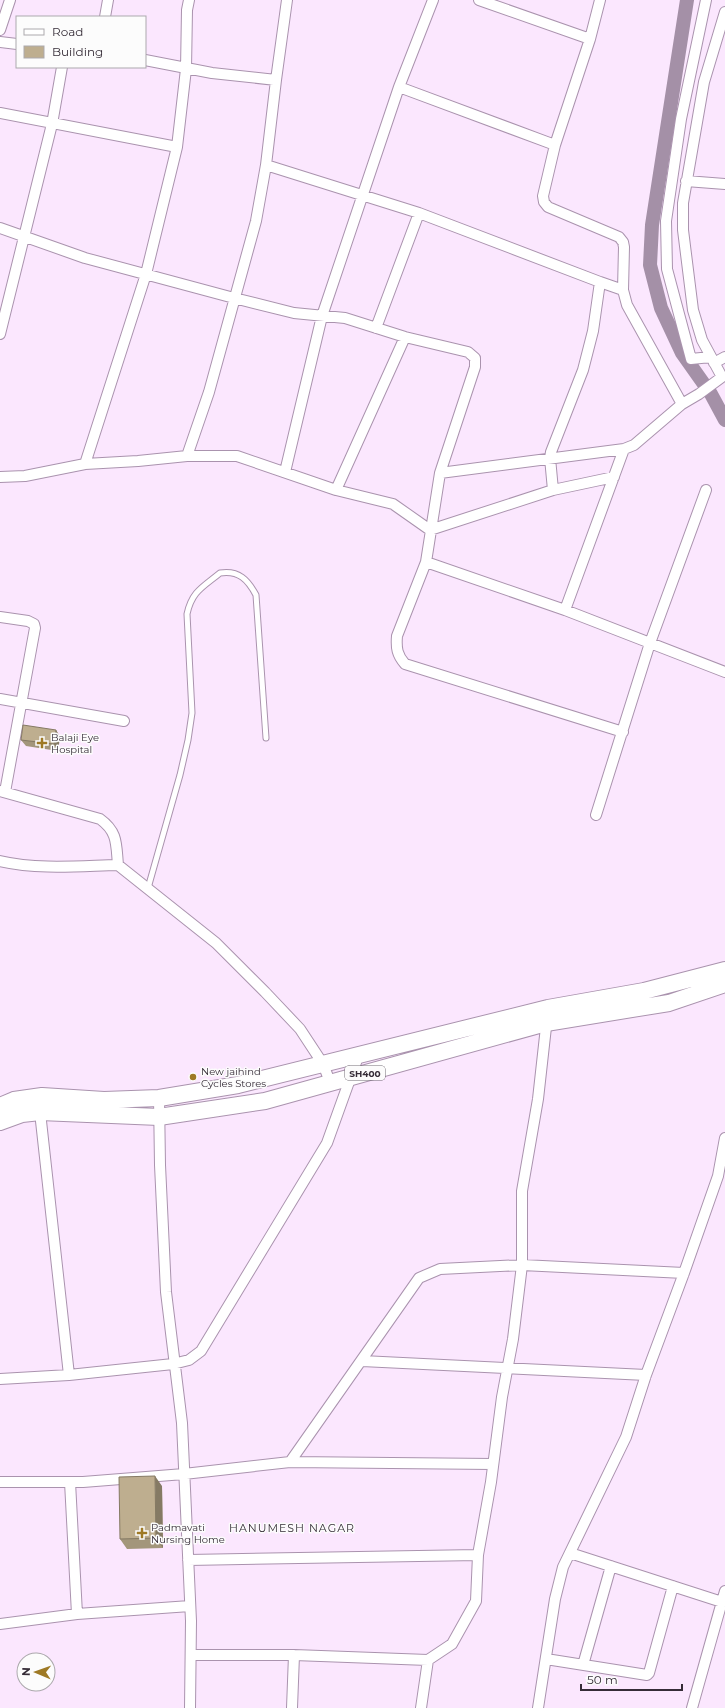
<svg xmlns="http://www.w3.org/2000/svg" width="725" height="1708" viewBox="0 0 725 1708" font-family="Montserrat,sans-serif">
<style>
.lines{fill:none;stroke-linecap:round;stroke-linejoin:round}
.canal{stroke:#a490a7;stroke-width:14}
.service-casing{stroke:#aa93ae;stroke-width:7}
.minor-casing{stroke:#aa93ae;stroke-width:12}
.primary-casing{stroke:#aa93ae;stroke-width:18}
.service{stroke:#fff;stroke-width:5}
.minor{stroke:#fff;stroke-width:10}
.primary{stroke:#fff;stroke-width:16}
.wall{fill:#a3967b}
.shaded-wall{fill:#857a64}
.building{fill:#beae8f;stroke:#857a64}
.poi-dot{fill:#9e7925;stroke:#fcfcfc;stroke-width:1.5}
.labels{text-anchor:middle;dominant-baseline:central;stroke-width:3;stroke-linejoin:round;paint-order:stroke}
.shield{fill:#fcfcfc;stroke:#716a72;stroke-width:1}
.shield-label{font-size:9px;font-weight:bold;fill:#352c37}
.poi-label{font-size:10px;fill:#352c37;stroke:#fcfcfc;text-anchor:start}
.neighbourhood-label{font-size:11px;letter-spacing:1px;fill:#352c37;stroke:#fcfcfc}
</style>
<rect width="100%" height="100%" fill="#fbe7fe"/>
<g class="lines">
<path class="canal" d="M687,0L652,225L650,265L661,308L682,353L711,394L725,420"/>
<defs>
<path id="service" d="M148,888L180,775L188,740L192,713L187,614C192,591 203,587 220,573C239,570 248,580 256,595L266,738"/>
<path id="minor" d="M479,0L590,39
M600,0L590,39L555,145L543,196L544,202L548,207L619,237L623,242L624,247L623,290
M706,0L681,119L666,221L667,269L691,359L711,357
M105,17L108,0
M0,30L10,0
M0,42L17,44
M145,60L212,73L276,80
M399,87L555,145
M0,113L177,147
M266,165L419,213L600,282L593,331L583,370L551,452L550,458L553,490
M686,181L725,184
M0,228L85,258L234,298L294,313L345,318L405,337L468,352L475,358V367L440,473L426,562L565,610L725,672
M600,282L623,290L627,305L682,404
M376,328L419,213
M0,334L52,124L62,67
M714,363L725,357
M187,456L209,392L256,221L266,165L276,80L287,0
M85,464L146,274L177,147L186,69L187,10L189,0
M285,472L322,316L399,87L433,0
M440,473L624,449L634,445L682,404L699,394L722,377L702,340L693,310L683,230V203L704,82L725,12
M0,477L25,476L85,464L138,461L187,456H237L336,490L393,504L430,530L553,490L614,477
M336,490L405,337
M426,562L397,636C396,648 397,655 405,664L623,732
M565,610L624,449
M0,617L28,621L34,624L35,628L5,792
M0,699L124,721
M0,791L100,819C118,832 116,844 118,865L216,943L265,992L300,1029L323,1064L330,1082
M596,815L650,643L706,490
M0,861C39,870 78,866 118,865
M159,1098L160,1165L166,1292L182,1423L191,1621L190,1708
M40,1112L69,1375
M362,1361L646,1375
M0,1379L69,1375L173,1364L189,1360L201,1351L327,1143L359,1054
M290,1462L493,1464
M0,1482H83L184,1474L290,1462L419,1278L440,1269L522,1265L684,1273
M70,1482L77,1614
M570,1553L722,1602
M188,1560L478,1555
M0,1624L77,1614L190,1606
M191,1655H294L428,1660
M546,1659L647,1675L649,1673L673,1586
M583,1665L611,1566
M292,1708L294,1655
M421,1708L428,1660L452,1644L476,1601L478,1555L491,1482L502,1397L513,1339L522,1265V1191L538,1099L547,1018
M538,1708L555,1599L563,1567L626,1437L646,1375L684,1273L718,1176L725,1138
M692,1708L725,1591"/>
<path id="primary" d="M0,1106L14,1100L42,1096L104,1100L159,1098L238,1085L548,1008L644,991L725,970
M0,1122L22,1114L40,1112L159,1117L265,1101L546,1023L669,1003L725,984"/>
</defs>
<use href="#service" class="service-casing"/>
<use href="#minor" class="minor-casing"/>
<use href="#primary" class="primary-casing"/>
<use href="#service" class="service"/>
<use href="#minor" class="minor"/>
<use href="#primary" class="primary"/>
</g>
<path class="wall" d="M56,730L60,737L58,751L26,746L21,740Z
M162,1486L163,1548L127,1549L120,1539Z"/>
<path class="shaded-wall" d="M56,730L60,737L58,751L54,744Z
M155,1476L162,1486L163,1548L156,1538Z"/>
<path class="building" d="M23,725L56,730L54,744L21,740Z
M155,1476L156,1538L120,1539L119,1477Z"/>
<g class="poi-dot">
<path d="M40 737h4v4h4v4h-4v4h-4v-4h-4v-4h4z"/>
<circle cx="193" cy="1077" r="4"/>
<path d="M140 1527h4v4h4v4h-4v4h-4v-4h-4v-4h4z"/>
</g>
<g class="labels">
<rect class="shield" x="345" y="1066" width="40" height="14" rx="3"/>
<g class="shield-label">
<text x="365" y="1073">SH400</text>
</g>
<g class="poi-label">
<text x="51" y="737">Balaji Eye<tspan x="51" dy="12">Hospital</tspan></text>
<text x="201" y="1071">New jaihind<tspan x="201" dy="12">Cycles Stores</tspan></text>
<text x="151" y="1527">Padmavati<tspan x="151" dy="12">Nursing Home</tspan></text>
</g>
<g class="neighbourhood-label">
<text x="292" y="1528">HANUMESH NAGAR</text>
</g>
</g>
<rect x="16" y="16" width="130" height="52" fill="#fcfcfc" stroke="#aca9ad"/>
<rect x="24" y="29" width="20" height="6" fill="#ffffff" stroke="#aca9ad"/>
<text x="52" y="36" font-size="12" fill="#352c37">Road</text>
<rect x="24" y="46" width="20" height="12" fill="#beae8f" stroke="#aca9ad"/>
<text x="52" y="56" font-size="12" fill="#352c37">Building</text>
<g transform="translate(36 1672) rotate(272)"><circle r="19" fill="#fcfcfc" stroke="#aca9ad"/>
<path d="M0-3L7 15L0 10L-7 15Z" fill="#9e7925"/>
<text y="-6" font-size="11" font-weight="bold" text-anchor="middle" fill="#352c37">N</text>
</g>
<path d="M581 1684v6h101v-6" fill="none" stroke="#352c37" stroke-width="2"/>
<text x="587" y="1684" font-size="12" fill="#352c37" stroke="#fcfcfc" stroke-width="3" paint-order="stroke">50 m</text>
</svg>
